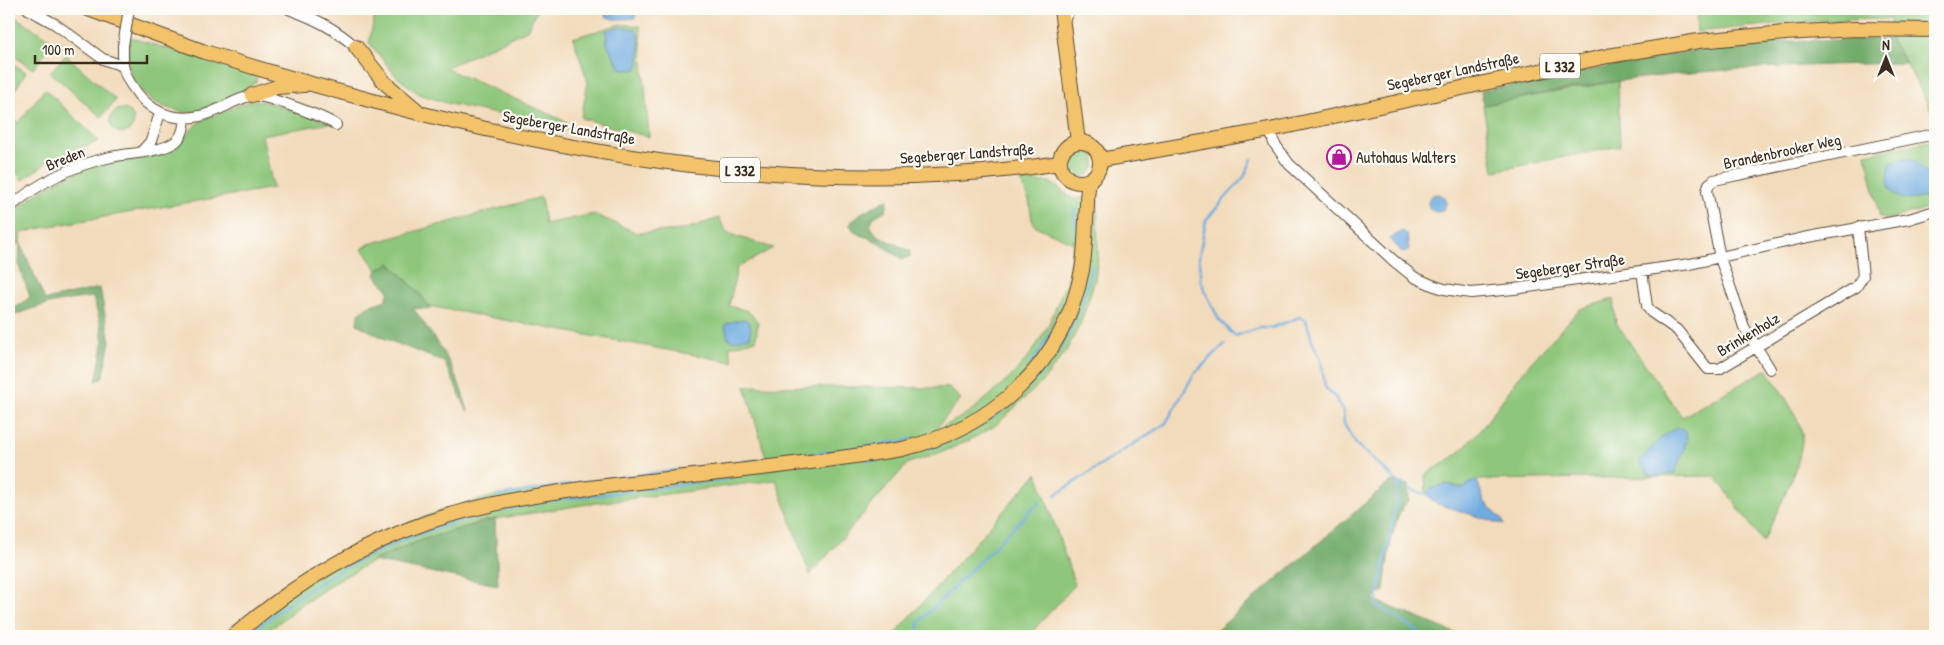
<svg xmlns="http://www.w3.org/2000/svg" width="1944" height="645" viewBox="0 0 1944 645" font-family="'Patrick Hand',sans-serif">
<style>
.green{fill:#8ec77b;stroke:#64784c}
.forest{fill:#72ac6b;stroke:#566b44}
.water{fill:#6eabe0;stroke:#546a7f}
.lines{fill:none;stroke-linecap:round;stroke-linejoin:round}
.stream{stroke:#6eabe0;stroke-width:2.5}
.minor-casing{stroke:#564536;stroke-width:12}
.major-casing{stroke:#564536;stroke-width:16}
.minor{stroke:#fff;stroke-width:10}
.major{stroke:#f2c36a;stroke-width:14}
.minor-bridge-casing{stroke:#564536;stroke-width:12;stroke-linecap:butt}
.minor-bridge{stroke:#fff;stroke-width:10}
.labels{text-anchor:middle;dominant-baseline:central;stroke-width:4.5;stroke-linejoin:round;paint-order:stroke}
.shield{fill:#fdfcf7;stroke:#75695f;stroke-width:1}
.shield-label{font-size:15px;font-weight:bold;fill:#3b2a1e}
.street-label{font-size:16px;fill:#3b2a1e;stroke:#fdfcf7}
.poi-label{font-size:16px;fill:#3b2a1e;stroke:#fdfcf7;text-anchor:start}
</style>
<rect width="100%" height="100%" fill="#fdfcf7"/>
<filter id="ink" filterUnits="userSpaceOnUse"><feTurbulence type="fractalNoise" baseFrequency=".02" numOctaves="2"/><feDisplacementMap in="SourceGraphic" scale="10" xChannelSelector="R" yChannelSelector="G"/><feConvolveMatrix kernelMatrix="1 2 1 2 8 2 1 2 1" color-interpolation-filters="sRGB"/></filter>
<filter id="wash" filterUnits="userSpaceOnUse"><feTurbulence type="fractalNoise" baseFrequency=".0096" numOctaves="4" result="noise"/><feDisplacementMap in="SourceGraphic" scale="20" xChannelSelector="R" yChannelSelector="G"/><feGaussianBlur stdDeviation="1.12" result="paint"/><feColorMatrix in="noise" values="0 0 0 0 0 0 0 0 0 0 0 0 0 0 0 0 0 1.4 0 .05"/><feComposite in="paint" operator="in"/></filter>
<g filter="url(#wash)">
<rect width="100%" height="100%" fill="#f2dbbb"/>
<path class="green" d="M376,9H538L527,30L445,68L560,119L579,132L450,104L419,94L397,77L369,43Z
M1696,9H1935V117L1906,63L1890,39V19C1825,19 1762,25 1697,32Z
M9,13L54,42L33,69L9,53Z
M620,24L640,26L649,137L581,118L588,82L573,38Z
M129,37L257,76L256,82C242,95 221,108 202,111C175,116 146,103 133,79C126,67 128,50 129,37Z
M66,55L116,100L101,117L50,72Z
M9,61L26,72L9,100Z
M1618,81L1620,146L1494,171L1483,105Z
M45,89L99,141L54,158L22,180L9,162V112L18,123Z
M253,100L270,103L331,123L262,135L273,188L51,226L21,233L20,242L12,247L9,246V215L40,191L65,177L91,167L154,155L175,146L198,123L213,115Z
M110 121a12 12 0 1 1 24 0a12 12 0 1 1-24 0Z
M1935,140V206L1888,219L1880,218L1866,154Z
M1065 162a15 15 0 1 1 30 0a15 15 0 1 1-30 0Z
M1020,181L1050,182L1073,199L1097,196L1098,257L1095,280L1080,325L1065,353L1043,381L995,426L970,440L938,454L908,463L810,575L776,480L588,504L483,521L403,547L373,561L337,581L297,608L262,636H220L234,624L302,575L340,552L364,540L448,508L494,496L582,482L766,458L745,386L949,388L961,399L934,431L956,420L974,409L1010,378L1033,351L1048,326L1068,278L1073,243L1035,226L1032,220L1029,200Z
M541,197L545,224L594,214L637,233L683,230L719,218L727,233L773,248L737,268L729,306L748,311L758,322L756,340L729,347L733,362L428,306L422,296L390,263L377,270L362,249L369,244Z
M1613,299L1616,323L1682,417L1767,369C1777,386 1799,415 1802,434C1805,458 1774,518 1763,542L1715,476L1477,480L1468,484L1465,489L1452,485L1431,489L1426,494L1425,475L1458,454L1482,428L1525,369L1580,309Z
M1037,473L1075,585L1028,636H893Z"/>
<path class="forest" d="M1890,39L1906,63C1810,65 1714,68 1618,81C1573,87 1528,97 1483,105L1481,91L1702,49L1787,41Z
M888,199L886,210L873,218L870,226L877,235L910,251V257L902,259L874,240L856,233L849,224L861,213Z
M20,242L45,300L100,288L110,341L103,376L96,382L103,345L101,325L93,297C64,300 35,305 9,318V310L17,307L30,297L19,266Z
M390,263L422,296L431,309L413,308C439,344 457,368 468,412L444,362L383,338L357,324C358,305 371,306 386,300L389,291L375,275L377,270Z
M1391,481L1408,485L1409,500C1391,515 1387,568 1384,591L1372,599L1462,636H1210Z
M495,519L498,585L373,561L424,539Z"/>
<path class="water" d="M604,9H637L635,18C624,19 615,21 605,16Z
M619,27L636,29C642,41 640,57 637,69L627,70L620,68L607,44L606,31Z
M1906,158L1912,159L1934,180V189L1931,195C1902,206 1880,196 1891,162Z
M1428 203a9 9 0 1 1 18 0a9 9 0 1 1-18 0Z
M1402,231L1407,234L1409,250L1403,253L1390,239Z
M744,319L749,322L751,327L750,337L732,341L728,338L725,326L727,323Z
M1677,427L1686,432L1687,440L1684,450L1674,474L1651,476L1639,462L1663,436Z
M1477,480L1484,501L1503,521L1504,525L1435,503L1426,494L1431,489L1446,484L1465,489L1468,484Z"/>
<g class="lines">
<path class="stream" d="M1252,159L1244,177L1206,220L1199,257L1201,282L1219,320L1235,336L1260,328H1271L1300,317L1306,320L1313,344L1321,359L1325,387L1335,397L1343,412L1344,424L1356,444L1398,482L1411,490L1426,494
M1030,364C1054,334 1074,290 1076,251C1076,237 1075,223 1074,209
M1027,388C1065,350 1080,317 1092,265
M927,449C963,437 996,420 1023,392
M779,458L864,447L912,439
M867,461L916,453
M1398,482L1397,501L1376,605L1425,636
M1055,495L1166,423L1194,374L1225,344
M497,496L612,478L768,459
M493,512L547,501L729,479
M248,636C316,576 398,535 486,514
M921,636L918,623L1040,501"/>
</g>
</g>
<g filter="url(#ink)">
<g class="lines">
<defs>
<path id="minor" d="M28,9L55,24L103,59L123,66
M289,9C316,19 334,28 356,47
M1063,22L1070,9
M123,46C123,52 123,59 123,65C124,72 128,80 132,86C148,111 171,122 200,116C218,112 233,100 250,96C261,93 325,117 336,125
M1270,130L1274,143L1289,164L1394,261L1414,277L1432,285L1444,289L1471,293L1514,289L1690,264L1803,238L1909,219L1935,211
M141,152L151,141L160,113
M9,208C38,183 73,165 111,157C131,153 154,153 172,144C182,139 184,129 185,118
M1642,271L1647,306L1651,312L1677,330L1708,369H1719L1856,287L1863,276L1858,227
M1770,369L1744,327L1740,315L1720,258L1707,191L1709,184L1714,180L1935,134"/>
<path id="major" d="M88,9C127,23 166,38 205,52C261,70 317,86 373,101C595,161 830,198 1060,163
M1061,9L1078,142
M356,47L385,83L418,111
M252,95L277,87L304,85
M1060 162a20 20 0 1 1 40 0a20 20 0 1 1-40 0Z
M1100,160L1270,130L1608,56L1699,41L1785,33L1855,29L1935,30
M234,636C291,586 356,547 428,522C497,499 568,490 640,482C727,472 815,463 902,449C993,428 1064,364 1082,270C1086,249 1085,227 1087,206C1087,197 1087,188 1090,180"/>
</defs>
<use href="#minor" class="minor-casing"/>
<use href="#major" class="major-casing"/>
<use href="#minor" class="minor"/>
<use href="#major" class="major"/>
<defs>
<path id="minor-bridge" d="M123,46L129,9"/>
</defs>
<use href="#minor-bridge" class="minor-bridge-casing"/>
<use href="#minor-bridge" class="minor-bridge"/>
</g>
</g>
<defs>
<symbol id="shop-ring" viewBox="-11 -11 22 22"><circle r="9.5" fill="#fdfcf7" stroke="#b5179e" stroke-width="1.5"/><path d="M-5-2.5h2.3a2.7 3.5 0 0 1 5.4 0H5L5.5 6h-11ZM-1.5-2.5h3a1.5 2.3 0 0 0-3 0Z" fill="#b5179e"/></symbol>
</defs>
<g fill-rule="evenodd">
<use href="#shop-ring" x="1325" y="143" width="28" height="28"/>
</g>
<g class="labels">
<g class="shield">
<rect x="1540" y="53.5" width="40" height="25" rx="4"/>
<rect x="720" y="157.5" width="40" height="25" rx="4"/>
</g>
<g class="shield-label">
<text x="1560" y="66">L 332</text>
<text x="740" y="170">L 332</text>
</g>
<g class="street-label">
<text transform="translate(1453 71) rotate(-12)">Segeberger Landstraße</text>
<text transform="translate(569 127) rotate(10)">Segeberger Landstraße</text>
<text transform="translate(1782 151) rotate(-12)">Brandenbrooker Weg</text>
<text transform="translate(967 153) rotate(-4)">Segeberger Landstraße</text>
<text transform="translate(65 158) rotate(-22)">Breden</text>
<text transform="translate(1570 266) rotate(-8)">Segeberger Straße</text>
<text transform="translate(1748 334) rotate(-31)">Brinkenholz</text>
</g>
<g class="poi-label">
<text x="1356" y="157">Autohaus Walters</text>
</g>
</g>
<rect width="1944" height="645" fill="none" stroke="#fdfcf7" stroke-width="30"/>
<g transform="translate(1886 58)" stroke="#fdfcf7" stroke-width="4" paint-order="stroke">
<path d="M0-4L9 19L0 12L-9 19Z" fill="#3b2a1e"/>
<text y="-8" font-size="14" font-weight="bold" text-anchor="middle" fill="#3b2a1e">N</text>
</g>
<path d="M35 55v8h112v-8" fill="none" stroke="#3b2a1e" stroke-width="2.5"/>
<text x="42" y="55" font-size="15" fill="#3b2a1e" stroke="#fdfcf7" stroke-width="4" paint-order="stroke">100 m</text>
</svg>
